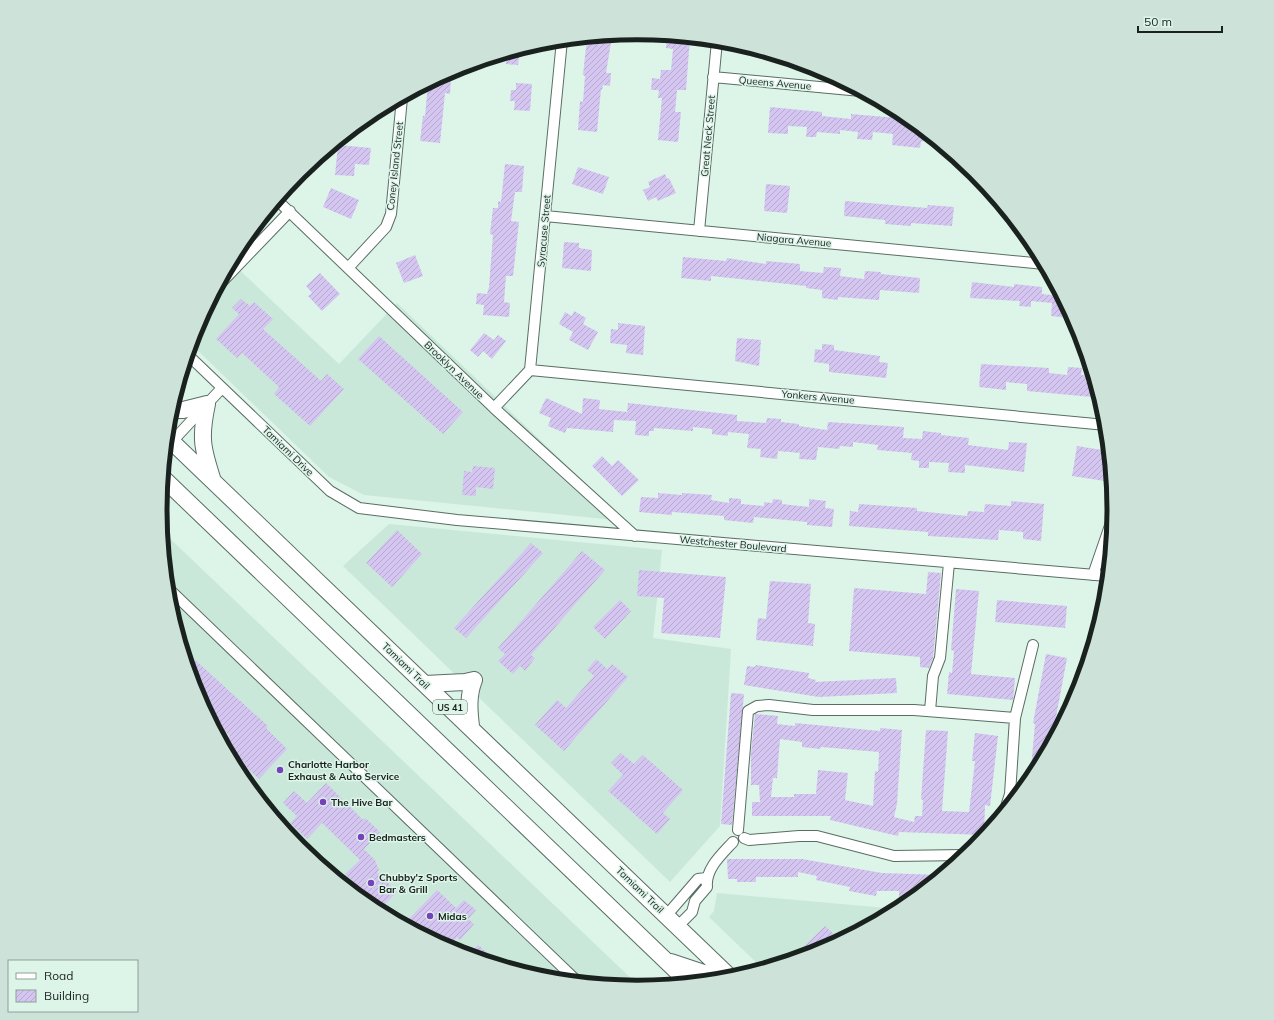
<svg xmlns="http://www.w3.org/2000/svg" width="1274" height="1020" viewBox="0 0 1274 1020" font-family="Mulish,sans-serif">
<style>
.built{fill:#c9e8d9}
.building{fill:url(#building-hatch);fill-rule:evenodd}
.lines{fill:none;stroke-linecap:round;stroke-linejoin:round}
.minor-casing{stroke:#596d64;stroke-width:12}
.primary-casing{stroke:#596d64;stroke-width:18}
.minor{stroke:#fff;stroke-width:10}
.primary{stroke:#fff;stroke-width:16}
.poi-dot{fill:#7642b9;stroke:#ddf4e9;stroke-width:1.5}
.labels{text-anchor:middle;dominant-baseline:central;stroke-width:3;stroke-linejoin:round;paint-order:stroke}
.shield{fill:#ddf4e9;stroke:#54615c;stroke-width:1}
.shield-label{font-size:9px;font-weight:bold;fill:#1a221f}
.street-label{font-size:10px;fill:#1a221f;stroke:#ddf4e9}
.poi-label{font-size:10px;font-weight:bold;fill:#1a221f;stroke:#ddf4e9;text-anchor:start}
.rim{fill:none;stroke:#1a221f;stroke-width:5}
</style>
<defs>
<pattern id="building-hatch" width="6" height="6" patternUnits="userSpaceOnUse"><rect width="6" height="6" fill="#d4c6f0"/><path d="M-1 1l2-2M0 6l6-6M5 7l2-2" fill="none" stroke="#b5aacd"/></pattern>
</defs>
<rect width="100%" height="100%" fill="#ddf4e9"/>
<path class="built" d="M231,262L339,364L397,303L625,521L364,495L329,477L191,344L196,327Z
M389,524L662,550L653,638L731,649L720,826L670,882L343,566Z
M162,531L640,987L544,978L454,951L372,906L300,847L240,775L196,692L169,603Z
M717,893L898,909L819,951L762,968L709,917L714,911Z"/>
<path class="building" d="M612,36L606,73H611L610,86L603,85L602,90L601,89L597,132L578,130L580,101L583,102L585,76L583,75L587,38Z
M667,36L690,38L686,90H677L675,112H681L678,142L658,140L662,98H658L659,90H651L652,78L660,79L661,70H671L673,49L666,48Z
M520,50L518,65L506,64L507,53Z
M444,75L451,76L450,94L445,93L440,143L420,141L423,116H425L428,84Z
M516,83L532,84L530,111L514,110L515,101H510L511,90H516Z
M770,107L822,112V116L851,119V114L909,119V127L920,128L937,142L921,141L920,148L892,145L893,134L873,132L872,140L857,139L858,132L840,130V134L817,132L816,137H806L807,127L788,126V134L768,133Z
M338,145L371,148L369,165L355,164L354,176L335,175Z
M505,164L524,166L522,192H515L511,221L519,222L513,276H506L504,302L510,303L509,317L483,315L484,305L476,304L477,293L487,294L489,287L493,235L490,234L493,208H498V201L501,202Z
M578,167L609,177L603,194L572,184Z
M665,174L667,179L669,178L676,193L658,201L656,197L648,201L643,190L650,187L648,182Z
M766,184L790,186L787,213L764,211Z
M331,188L359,200L351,219L323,207Z
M845,201L927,208L928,205L954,207L952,226L911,223V226L885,224V220L844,216Z
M564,242L579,243V248L592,250L591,271L562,268Z
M415,255L423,276L404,283L396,263Z
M683,257L726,261L727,258L766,264V261L800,264V271L823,273L824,267L841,268L840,276L864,279L865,271L881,272V274L920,278L919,293L880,290L879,300L838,297V300L822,298V290L806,288V286L711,276V281L681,278Z
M320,273L340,294L322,311L308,296L312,293L306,286Z
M972,282L1014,287V284L1042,287V294L1061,296L1069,312V318L1051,316L1052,303L1031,301V307L1019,306L1020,301L970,298Z
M241,299L250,306L254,302L273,319L263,329L321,381L327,374L344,389L310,426L274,394L279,387L242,353L237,358L216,339L239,314L232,308Z
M574,311L586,318L583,324L598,332L588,350L569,340L573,332L559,324L565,312L572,316Z
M618,323L645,326L643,355L626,353L627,345L610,343L611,329L618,330Z
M484,333L494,340L498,335L506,341L492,359L483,351L478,357L470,350Z
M379,336L463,412L443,434L358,359Z
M737,338L761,340L759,366L735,361Z
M822,344L834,345V350L880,356L879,362L888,363L886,378L829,372V364L814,362L815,349L822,350Z
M981,364L1049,368V373L1067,375L1068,367L1082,368L1081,375L1092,376V397L1027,391V384L1006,382V390L979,387Z
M546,398L582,414L583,398L600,400L599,409L627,412L628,403L737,415V421L766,423L767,418L781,419V422L799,424V426L827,430L828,422L904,427L903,438L922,439L923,431L941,433V435L969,438L968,445L1008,450L1009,442L1027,443L1024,472L965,465V473L948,472L949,463L929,462V468H919V461L911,460L912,453L877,450L878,445L853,442V447L840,446L839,449L818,447L816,460L799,459L800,453L778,451L777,459L760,457L761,449L747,448L749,434L728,432V436L712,434V429L693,427V431L654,428V431H649V436L635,435L636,421L614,420L613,432L567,428L565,433L548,426L551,418L539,413Z
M1077,446L1108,451L1105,481L1072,476Z
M602,456L612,466L618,460L639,480L622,496L592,466Z
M473,466L495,468L493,489L476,487V496L462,495L464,471L472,472Z
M658,493L682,495V493L712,495L711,500L729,503V498L741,499V504L764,506V502L772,503L773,499L782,500V504L809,507V499L826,501L825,508L834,509L832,527L807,525V522L754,517L753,523L724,520V516L672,512V515L639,512L641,497L658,498Z
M1011,501L1044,504L1041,541L1023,539V532L999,530L998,540L928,536V532L849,526L850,511L858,512L859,504L917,508V511L967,516L968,511L984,512L985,504L1011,506Z
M397,530L422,554L392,587L366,563Z
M531,543L543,553L466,638L454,628Z
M582,551L605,570L531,655L535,658L525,671L520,666L513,674L498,661L505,654L498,648Z
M639,570L726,577L720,638L661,633L664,598L637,596Z
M928,572L941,573L933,658L929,668L920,667V657L849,651L854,588L926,594Z
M770,581L811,584L808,623L815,624L813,646L756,640L758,618L766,619Z
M956,589L979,591L971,674L1015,678L1013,700L947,694L949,672L952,673L954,651L951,650Z
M620,600L631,611L605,639L593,627Z
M997,600L1067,606L1065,628L995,622Z
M183,649L268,726L266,728L287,749L259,779L244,765L245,763L224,744L230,736L210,718L196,692Z
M1046,654L1067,658L1052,738H1053L1030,779L1035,724L1033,723Z
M596,659L607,669L612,664L628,677L564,751L535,725L557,700L566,708L594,676L587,670Z
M756,665L809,673L808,678L816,680L815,682L896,678L897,693L819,697L744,685L747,666L755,667Z
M731,693L744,694L732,825L721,824Z
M755,714L778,716L777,724L795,726V723L880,731V728L902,730L897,804L894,817L914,822L915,816H922L923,800L921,799L926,730L948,731L942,811L969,812L975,761H972L975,733L998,736L990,806L985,805L984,835L899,832L898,836L830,820L831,816H752V802H760L759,785H751V754ZM780,739L802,742V747L820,749L821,747L879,752L878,772L875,771L873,806L845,800L848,773L818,770L816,794H794V797H771L773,778H777Z
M621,753L634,764L643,755L683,790L663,813L670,819L657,834L608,791L623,775L611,763Z
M326,783L363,820L365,818L380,832L364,849L375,860L379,870L377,872L397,892L381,908L345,874L360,860L322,823L307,839L290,823L297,816L283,803L294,791L307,803Z
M727,859H802L882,873L941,875L914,897H899V891H877L876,896L849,891L850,887L816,880L817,876L798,872V877H756V882H737V879H728Z
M437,890L456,908L464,900L476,910L468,919L474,924L460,940L457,937L448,947L404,924Z
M825,926L840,940L819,951L791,959Z
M478,945L500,964L469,955Z"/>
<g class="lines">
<defs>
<path id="minor" d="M713,77L861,91
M277,200L494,408L635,536
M545,216L1044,264
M699,231L717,41
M348,268L386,227L391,214L402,98
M219,285L290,211
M188,355L330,491L359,508L457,520L1107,576
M530,370L1106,425
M494,408L530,370L562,40
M166,448L222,388
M1093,575L1113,517
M168,588L577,981
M930,711L933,676L940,658L949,563
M1015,718L1033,645
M738,830L748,711L757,706L769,705L813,710H914L1015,718L1010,794L1005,810
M744,838L749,840L799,836H817L894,856L964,855
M666,916L698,879L706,878
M678,926L692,912L695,901L707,887C705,869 722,854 733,842"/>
<path id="primary" d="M171,410H183L207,404C200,437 202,447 212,478
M167,437L731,978
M163,478L688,982
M425,684L465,682L474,680
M471,726C469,710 468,695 474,680
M671,962L716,977L728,975"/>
</defs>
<use href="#minor" class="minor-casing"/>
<use href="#primary" class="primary-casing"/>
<use href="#minor" class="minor"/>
<use href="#primary" class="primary"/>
</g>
<g class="poi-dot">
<circle cx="280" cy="770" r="4"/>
<circle cx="323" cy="802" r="4"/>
<circle cx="361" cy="837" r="4"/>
<circle cx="371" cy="883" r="4"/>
<circle cx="430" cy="916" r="4"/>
</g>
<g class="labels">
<rect class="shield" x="433" y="700" width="34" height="14" rx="3"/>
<g class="shield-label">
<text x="450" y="707">US 41</text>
</g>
<g class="street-label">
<text transform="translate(775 83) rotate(5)">Queens Avenue</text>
<text transform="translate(708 136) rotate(-85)">Great Neck Street</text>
<text transform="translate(395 166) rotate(-84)">Coney Island Street</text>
<text transform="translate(544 231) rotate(-85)">Syracuse Street</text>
<text transform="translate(794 240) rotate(5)">Niagara Avenue</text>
<text transform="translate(454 370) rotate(44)">Brooklyn Avenue</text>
<text transform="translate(818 397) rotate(5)">Yonkers Avenue</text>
<text transform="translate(288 451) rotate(44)">Tamiami Drive</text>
<text transform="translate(733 544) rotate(5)">Westchester Boulevard</text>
<text transform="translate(406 666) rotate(44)">Tamiami Trail</text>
<text transform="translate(640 890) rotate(44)">Tamiami Trail</text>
</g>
<g class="poi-label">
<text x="288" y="764">Charlotte Harbor<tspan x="288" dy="12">Exhaust &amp; Auto Service</tspan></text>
<text x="331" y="802">The Hive Bar</text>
<text x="369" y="837">Bedmasters</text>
<text x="379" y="877">Chubby'z Sports<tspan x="379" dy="12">Bar &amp; Grill</tspan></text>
<text x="438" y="916">Midas</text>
</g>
</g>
<path d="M0 0H1274V1020H0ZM167 510a470 470 0 1 1 940 0a470 470 0 1 1-940 0Z" fill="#cde3d9" fill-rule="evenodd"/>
<path class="rim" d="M167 510a470 470 0 1 1 940 0a470 470 0 1 1-940 0Z"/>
<rect x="8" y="960" width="130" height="52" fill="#ddf4e9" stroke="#8fa098"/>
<rect x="16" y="973" width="20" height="6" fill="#ffffff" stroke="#8fa098"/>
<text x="44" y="980" font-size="12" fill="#1a221f">Road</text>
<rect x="16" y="990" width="20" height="12" fill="url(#building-hatch)" stroke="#8fa098"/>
<text x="44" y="1000" font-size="12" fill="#1a221f">Building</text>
<path d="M1138 26v6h84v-6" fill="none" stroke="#1a221f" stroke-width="2"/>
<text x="1144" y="26" font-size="12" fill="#1a221f" stroke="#ddf4e9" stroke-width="3" paint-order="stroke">50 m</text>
</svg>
